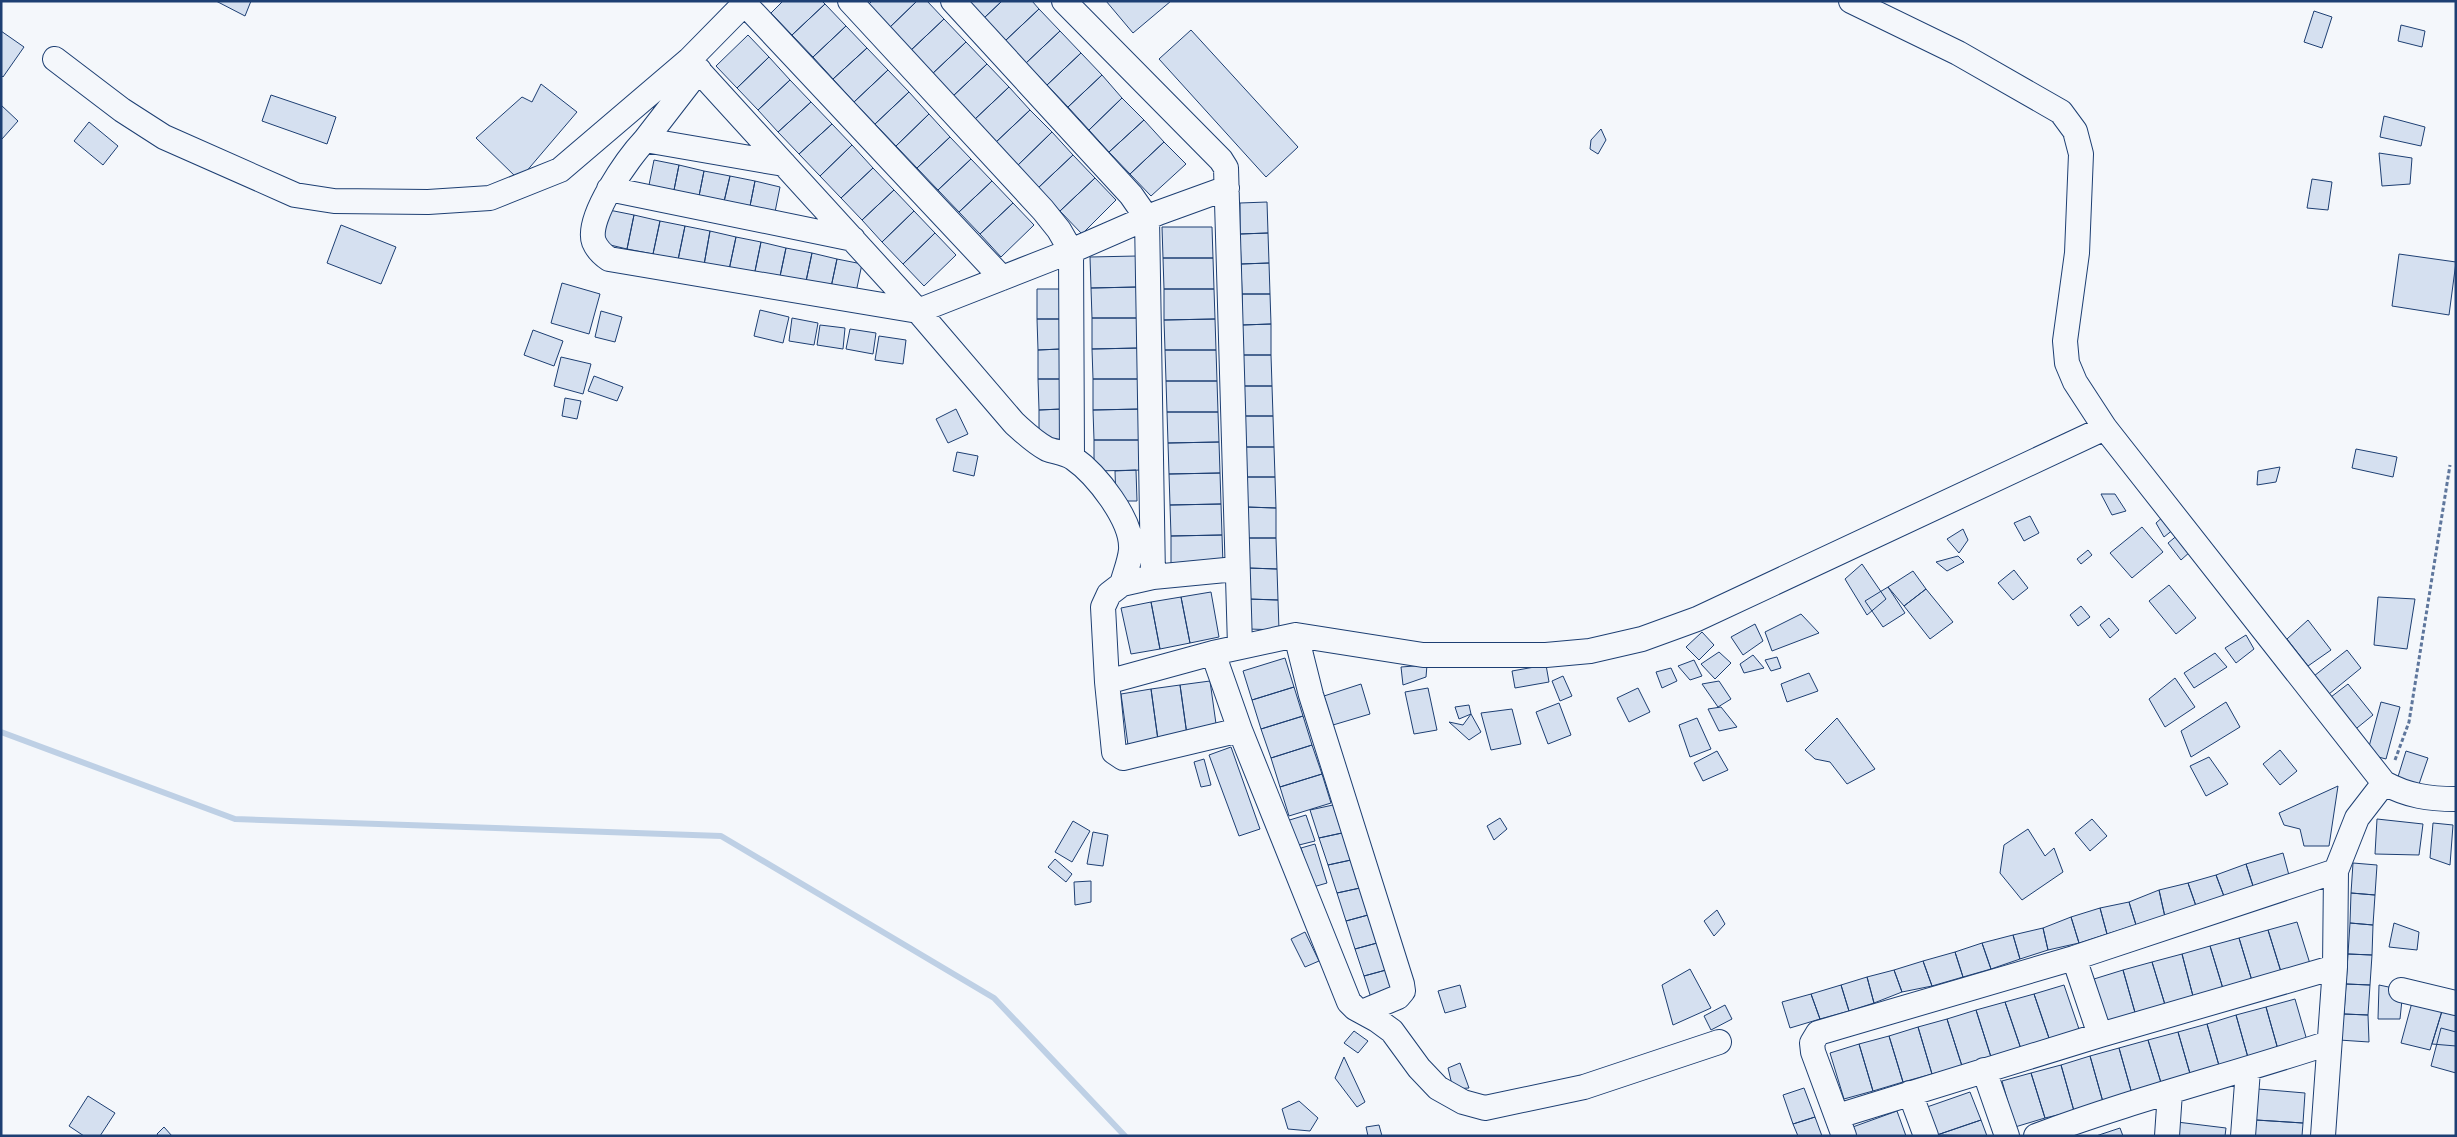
<svg xmlns="http://www.w3.org/2000/svg" width="2457" height="1137" viewBox="0 0 2457 1137" font-family="Inter,sans-serif">
<style>
.lines{fill:none;stroke-linecap:round;stroke-linejoin:round}
.stream{stroke:#bed0e5;stroke-width:6}
.building{fill:#d5e0f0;stroke:#1d3f73}
.minor-casing{stroke:#1d3f73;stroke-width:26}
.path{stroke:#5e769c;stroke-width:3;stroke-dasharray:4 2.5;stroke-linecap:butt}
.minor{stroke:#f4f7fb;stroke-width:24}
</style>
<rect width="100%" height="100%" fill="#f4f7fb"/>
<g class="lines">
<path class="stream" d="M1,732L235,819L721,836L994,998L1125,1136"/>
</g>
<path class="building" d="M216,1H251L245,16Z
M783,1H822L825,4L792,35L771,13Z
M872,1H917L888,29L866,7Z
M917,1H927L944,19L909,52L888,29Z
M968,1H1002L984,18Z
M1002,1H1032L1039,9L1005,41L984,18Z
M1106,1H1171L1133,33Z
M825,4L846,26L813,57L792,35Z
M1039,9L1060,31L1026,63L1005,41Z
M2314,11L2332,17L2322,48L2304,42Z
M944,19L966,42L931,75L909,52Z
M2401,25L2425,31L2422,47L2398,41Z
M846,26L867,48L833,79L813,57Z
M1191,30L1298,147L1266,177L1159,59Z
M1,31L24,47L3,77L1,75Z
M1060,31L1081,53L1047,85L1026,63Z
M748,35L769,57L737,88L716,66Z
M966,42L987,64L952,97L931,75Z
M867,48L888,70L854,102L833,79Z
M1081,53L1102,75L1068,107L1047,85Z
M769,57L790,80L758,110L737,88Z
M987,64L1009,87L974,120L952,97Z
M888,70L909,92L875,124L854,102Z
M1102,75L1122,98L1089,130L1068,107Z
M790,80L811,102L778,132L758,110Z
M541,84L577,112L519,180L476,138L522,97L532,102Z
M1009,87L1030,110L995,143L974,120Z
M909,92L929,114L896,146L875,124Z
M271,95L336,117L327,144L262,121Z
M1122,98L1144,120L1109,152L1089,130Z
M811,102L832,124L799,154L778,132Z
M1,105L18,121L2,139L1,138Z
M1030,110L1052,132L1017,166L995,143Z
M929,114L950,137L917,168L896,146Z
M2384,116L2425,127L2421,146L2380,137Z
M1144,120L1164,142L1130,174L1109,152Z
M89,122L118,146L103,165L74,141Z
M832,124L852,145L820,176L799,154Z
M1601,129L1606,140L1598,154L1590,149L1591,140Z
M1052,132L1073,155L1038,188L1017,166Z
M950,137L971,159L938,190L917,168Z
M1164,142L1186,164L1151,196L1130,174Z
M852,145L873,168L841,198L820,176Z
M2379,153L2412,158L2410,184L2382,186Z
M1073,155L1095,178L1060,211L1038,188Z
M971,159L992,181L959,212L938,190Z
M654,160L679,165L673,195L648,190Z
M679,165L704,171L698,201L673,195Z
M873,168L894,190L862,220L841,198Z
M704,171L730,176L723,206L698,201Z
M730,176L755,181L749,211L723,206Z
M1095,178L1116,200L1082,234L1060,211Z
M2312,179L2332,182L2328,210L2307,208Z
M755,181L780,187L774,217L749,211Z
M992,181L1013,203L980,234L959,212Z
M894,190L914,211L882,242L862,220Z
M1267,202L1268,233L1240,234V203Z
M1013,203L1034,225L1001,257L980,234Z
M609,210L634,215L627,249L602,243Z
M914,211L935,233L903,264L882,242Z
M634,215L660,221L653,254L627,249Z
M660,221L685,226L678,260L653,254Z
M341,225L396,247L381,284L327,263Z
M685,226L710,231L704,265L678,260Z
M1162,227H1212L1213,258H1163Z
M710,231L736,237L729,270L704,265Z
M935,233L956,255L924,286L903,264Z
M1268,233L1269,263L1241,264L1240,234Z
M736,237L761,242L754,276L729,270Z
M761,242L786,248L779,281L754,276Z
M786,248L812,253L805,286L779,281Z
M812,253L837,259L830,292L805,286Z
M2399,254L2456,262L2449,315L2392,306Z
M1137,256L1138,287L1091,288L1090,257Z
M1163,258H1213L1214,289H1164Z
M837,259L862,264L855,297L830,292Z
M1269,263L1270,294H1242L1241,264Z
M562,283L600,294L589,334L551,323Z
M1138,287V318H1092L1091,288Z
M1037,289H1060V319H1037Z
M1164,289H1214L1215,319L1164,320Z
M1242,294H1270L1271,324L1242,325Z
M760,310L789,317L783,343L754,336Z
M601,311L622,317L615,342L595,337Z
M792,318L818,323L814,345L789,341Z
M1092,318H1138L1139,348L1092,349Z
M1037,319H1060L1061,349L1038,350Z
M1215,319L1216,350H1165L1164,320Z
M1271,324V355H1243L1242,325Z
M820,325L845,328L843,349L817,345Z
M850,329L876,333L873,354L846,349Z
M533,330L563,341L554,366L524,355Z
M879,336L906,340L903,364L875,360Z
M1139,348L1140,379H1093L1092,349Z
M1061,349V379H1038V350Z
M1165,350H1216L1217,381H1166Z
M1243,355H1271L1272,386H1244Z
M561,357L591,364L583,394L554,386Z
M594,376L623,387L617,401L588,391Z
M1038,379H1061L1062,409L1039,410Z
M1093,379H1140L1141,409L1093,410Z
M1166,381H1217L1218,412H1167Z
M1244,386H1272L1273,416H1244Z
M565,398L581,401L577,419L562,416Z
M956,409L968,434L948,443L936,419Z
M1062,409V439L1039,440V410Z
M1141,409L1142,440H1094L1093,410Z
M1167,412H1218L1219,442L1168,443Z
M1244,416H1273L1274,447H1245Z
M1094,440H1142L1143,470L1094,471Z
M1219,442L1220,473L1169,474L1168,443Z
M1245,447H1274L1275,477H1246Z
M2356,449L2397,457L2393,477L2352,468Z
M957,452L978,456L974,476L953,471Z
M2280,467L2276,482L2257,485L2258,471Z
M1136,470L1137,501H1116L1115,471Z
M1220,473L1221,504L1170,505L1169,474Z
M1246,477H1275L1276,508L1246,507Z
M2101,494H2115L2126,511L2112,515Z
M1221,504L1222,535L1171,536L1170,505Z
M1246,507L1276,508V538H1247Z
M2165,515L2174,529L2164,537L2156,523Z
M2030,516L2039,533L2024,541L2014,523Z
M2142,527L2163,552L2132,578L2110,553Z
M1963,529L1968,540L1959,553L1947,539Z
M2179,534L2191,551L2181,560L2168,543Z
M1222,535L1223,565L1171,566V536Z
M1247,538H1276L1277,569L1248,568Z
M2088,550L2092,555L2081,564L2077,559Z
M1958,556L1964,562L1947,571L1936,562Z
M1862,564L1886,599L1867,615L1845,579Z
M1248,568L1277,569L1278,600L1248,599Z
M2014,570L2028,588L2013,600L1998,583Z
M1913,571L1926,589L1904,606L1888,587Z
M2169,585L2196,618L2176,634L2149,601Z
M1888,587L1905,613L1883,627L1865,601Z
M1926,589L1953,622L1930,639L1904,606Z
M1211,592L1219,637L1190,643L1181,597Z
M1181,597L1190,643L1160,649L1151,602Z
M2378,597L2415,599L2407,649L2374,645Z
M1248,599L1278,600L1279,630L1249,629Z
M1151,602L1160,649L1131,654L1121,608Z
M2081,606L2090,617L2078,626L2070,615Z
M1801,614L1819,633L1772,651L1765,632Z
M2109,618L2119,630L2110,638L2100,625Z
M2308,620L2331,650L2308,666L2287,639Z
M1755,624L1763,641L1743,655L1731,637Z
M1702,632L1714,645L1699,660L1686,647Z
M2246,635L2254,649L2236,663L2225,648Z
M2347,650L2361,668L2329,694L2314,676Z
M1719,652L1731,663L1715,679L1701,664Z
M2215,653L2227,667L2194,688L2184,673Z
M1753,655L1764,668L1744,673L1740,664Z
M1777,657L1781,668L1771,671L1765,660Z
M1285,658L1294,687L1252,700L1243,671Z
M1694,660L1702,676L1690,680L1678,666Z
M1427,665L1426,677L1403,685L1401,667Z
M1546,665L1549,682L1515,688L1512,671Z
M1671,668L1677,681L1662,688L1656,672Z
M1809,673L1818,691L1787,702L1781,684Z
M1563,676L1572,696L1560,701L1552,681Z
M2175,678L2195,707L2165,727L2149,699Z
M1210,681L1217,731L1187,735L1180,685Z
M1719,681L1731,699L1718,707L1702,684Z
M1361,684L1370,714L1333,725L1324,696Z
M2348,684L2373,715L2352,732L2327,700Z
M1180,685L1187,735L1158,740L1151,689Z
M1294,687L1303,716L1261,729L1252,700Z
M1428,688L1437,730L1414,734L1405,692Z
M1638,688L1650,712L1629,722L1617,698Z
M1151,689L1158,740L1128,745L1121,694Z
M2226,702L2240,727L2191,757L2181,731Z
M2381,702L2400,707L2386,759L2367,754Z
M1559,703L1571,735L1548,744L1536,712Z
M1469,705L1471,714L1459,719L1455,707Z
M1721,707L1737,727L1719,731L1708,709Z
M1512,709L1521,744L1491,750L1481,713Z
M1471,714L1481,732L1469,740L1449,722L1463,725Z
M1303,716L1312,745L1271,758L1261,729Z
M1697,718L1711,749L1690,757L1679,725Z
M1837,718L1875,769L1847,784L1830,762L1815,759L1805,750Z
M1312,745L1322,774L1280,787L1271,758Z
M1231,747L1260,829L1239,836L1209,755Z
M2280,750L2297,771L2280,785L2263,764Z
M1717,751L1728,770L1703,781L1694,763Z
M2406,751L2428,758L2418,787L2397,780Z
M2209,757L2228,784L2206,796L2190,766Z
M1204,759L1211,785L1201,787L1194,762Z
M1322,774L1331,803L1289,816L1280,787Z
M2338,786L2329,846H2304L2300,829L2284,825L2279,813Z
M1333,805L1342,833L1319,838L1310,810Z
M1306,815L1315,841L1291,847L1283,822Z
M1500,818L1507,829L1494,840L1487,826Z
M2092,819L2107,836L2090,851L2075,833Z
M2377,819L2423,824L2419,855L2375,854Z
M1073,821L1090,831L1072,862L1055,852Z
M2433,823L2453,825L2450,865L2430,858Z
M2028,829L2045,856L2054,848L2063,872L2022,900L2000,873L2004,845Z
M1093,832L1108,835L1103,866L1087,864Z
M1342,833L1351,860L1328,865L1319,838Z
M1315,844L1327,883L1313,887L1301,848Z
M2283,853L2290,879L2254,889L2246,864Z
M1055,859L1072,874L1066,882L1048,867Z
M1351,860L1360,888L1337,893L1328,865Z
M2353,863L2377,865L2375,895L2351,893Z
M2246,864L2254,889L2225,899L2216,875Z
M2216,875L2225,899L2196,906L2188,883Z
M1091,881V902L1075,905L1074,882Z
M2188,883L2196,906L2165,917L2159,890Z
M1360,888L1368,915L1346,921L1337,893Z
M2159,890L2165,917L2136,925L2129,902Z
M2351,893L2375,895L2373,925L2350,923Z
M2129,902L2136,925L2107,934L2100,908Z
M2100,908L2107,934L2079,943L2071,917Z
M1717,910L1725,924L1714,936L1704,921Z
M1368,915L1377,943L1355,949L1346,921Z
M2071,917L2079,943L2048,950L2043,928Z
M2297,922L2311,967L2282,975L2268,930Z
M2350,923L2373,925L2372,955L2348,954Z
M2394,923L2419,932L2417,950L2389,947Z
M2043,928L2048,950L2020,959L2013,935Z
M2268,930L2282,975L2253,984L2239,938Z
M1305,932L1319,961L1305,967L1291,939Z
M2013,935L2020,959L1991,969L1982,943Z
M2239,938L2253,984L2224,992L2210,946Z
M1377,943L1386,970L1364,976L1355,949Z
M1982,943L1991,969L1963,977L1955,952Z
M2210,946L2224,992L2194,1000L2182,954Z
M1955,952L1963,977L1932,986L1923,961Z
M2182,954L2194,1000L2166,1008L2152,962Z
M2348,954L2372,955L2370,985L2346,984Z
M1923,961L1932,986L1902,992L1894,970Z
M2152,962L2166,1008L2136,1016L2123,970Z
M1690,969L1711,1008L1673,1025L1662,985Z
M1386,970L1394,998L1373,1004L1364,976Z
M1894,970L1902,992L1874,1003L1867,977Z
M2123,970L2136,1016L2108,1025L2094,979Z
M1867,977L1874,1003L1849,1011L1841,985Z
M2346,984L2370,985L2368,1015L2344,1014Z
M2417,984L2446,998L2430,1050L2401,1043Z
M1460,985L1466,1007L1445,1013L1438,991Z
M1841,985L1849,1011L1820,1019L1811,994Z
M2064,985L2080,1032L2050,1041L2034,994Z
M2379,985L2403,990L2400,1019H2378Z
M1811,994L1820,1019L1790,1028L1782,1002Z
M2034,994L2050,1041L2021,1049L2005,1002Z
M2446,998L2456,1002V1046L2432,1044Z
M2295,999L2308,1044L2279,1053L2266,1007Z
M2005,1002L2021,1049L1991,1057L1976,1010Z
M1725,1005L1732,1019L1711,1030L1704,1016Z
M2266,1007L2279,1053L2249,1061L2236,1015Z
M1976,1010L1991,1057L1962,1066L1947,1019Z
M2344,1014L2368,1015L2369,1042L2339,1040Z
M2236,1015L2249,1061L2220,1069L2207,1024Z
M1947,1019L1962,1066L1932,1074L1918,1027Z
M2207,1024L2220,1069L2191,1077L2178,1032Z
M1918,1027L1932,1074L1903,1082L1889,1036Z
M2441,1028L2456,1032V1073L2431,1066Z
M1354,1031L1368,1041L1358,1053L1344,1043Z
M2178,1032L2191,1077L2162,1086L2148,1040Z
M1889,1036L1903,1082L1873,1091L1859,1044Z
M2148,1040L2162,1086L2132,1094L2119,1048Z
M1859,1044L1873,1091L1844,1099L1830,1053Z
M2119,1048L2132,1094L2103,1102L2090,1056Z
M2090,1056L2103,1102L2074,1111L2061,1065Z
M1344,1057L1365,1102L1357,1107L1335,1078Z
M1460,1063L1469,1088L1453,1089L1448,1068Z
M2061,1065L2074,1111L2045,1118L2031,1073Z
M2031,1073L2045,1118L2015,1127L2002,1081Z
M1804,1088L1815,1117L1793,1124L1783,1095Z
M2258,1089L2305,1093L2303,1123L2256,1120Z
M1970,1092L1981,1120L1937,1135L1927,1107Z
M88,1096L115,1113L100,1136H84L69,1126Z
M1299,1101L1318,1118L1310,1131L1288,1129L1282,1109Z
M1897,1111L1906,1136H1853L1850,1128Z
M1815,1117L1822,1136H1798L1793,1124Z
M1981,1120L1987,1136L1937,1135Z
M2256,1120L2303,1123L2302,1136H2255Z
M2177,1122L2226,1128L2225,1136H2176Z
M1379,1125L1382,1136H1368L1366,1127Z
M164,1127L172,1136H158L157,1134Z
M2120,1128L2123,1136H2096Z"/>
<g class="lines">
<defs>
<path id="minor" d="M850,1L1043,210L1059,230L1071,251L1072,457
M953,1L1131,195L1147,218L1153,577
M1064,1L1221,160L1226,168L1240,646
M1851,1L1958,53L2061,112L2075,131L2081,154L2077,253L2065,341L2067,363L2075,382L2105,428L2384,783C2408,796 2429,799 2456,799
M745,4L1002,278
M55,59L122,110L164,137L295,195L334,201L428,202L490,198L560,170L689,60L747,1
M689,60L918,311L1014,423C1024,432 1034,442 1047,449C1055,452 1065,453 1073,458C1096,474 1133,520 1131,550C1130,561 1125,573 1122,584
M645,140L699,70
M784,164L645,140C629,157 585,218 594,242C597,249 603,255 609,259L918,311L1071,251L1158,213L1227,188
M609,189L853,239
M1236,569L1153,577L1122,584L1109,594L1103,607L1107,682L1213,653L1296,635L1423,655H1546L1590,651L1642,639L1697,619L2105,428
M1296,635L1311,695L1402,984L1403,991L1398,997L1362,1012
M1213,653L1240,730L1349,1002L1355,1008L1377,1020L1392,1031L1419,1068L1438,1088L1463,1102L1485,1108L1584,1087L1719,1042
M1107,682L1114,752L1123,758L1240,730
M2074,958L2100,1035
M2401,990L2456,1003
M1984,1070L2007,1136
M1910,1093L1926,1136
M1838,1116L2100,1035L2335,967
M1844,1136L1813,1052L1812,1043L1818,1033L2074,958L2336,871
M2036,1136C2132,1100 2232,1075 2329,1043
M2167,1136L2170,1092
M2243,1136L2248,1070
M2323,1136L2335,967L2336,871L2357,818L2384,783"/>
</defs>
<use href="#minor" class="minor-casing"/>
<path class="path" d="M2395,760L2409,722L2450,465"/>
<use href="#minor" class="minor"/>
</g>
<rect width="2457" height="1137" fill="none" stroke="#1d3f73" stroke-width="5"/>
</svg>
